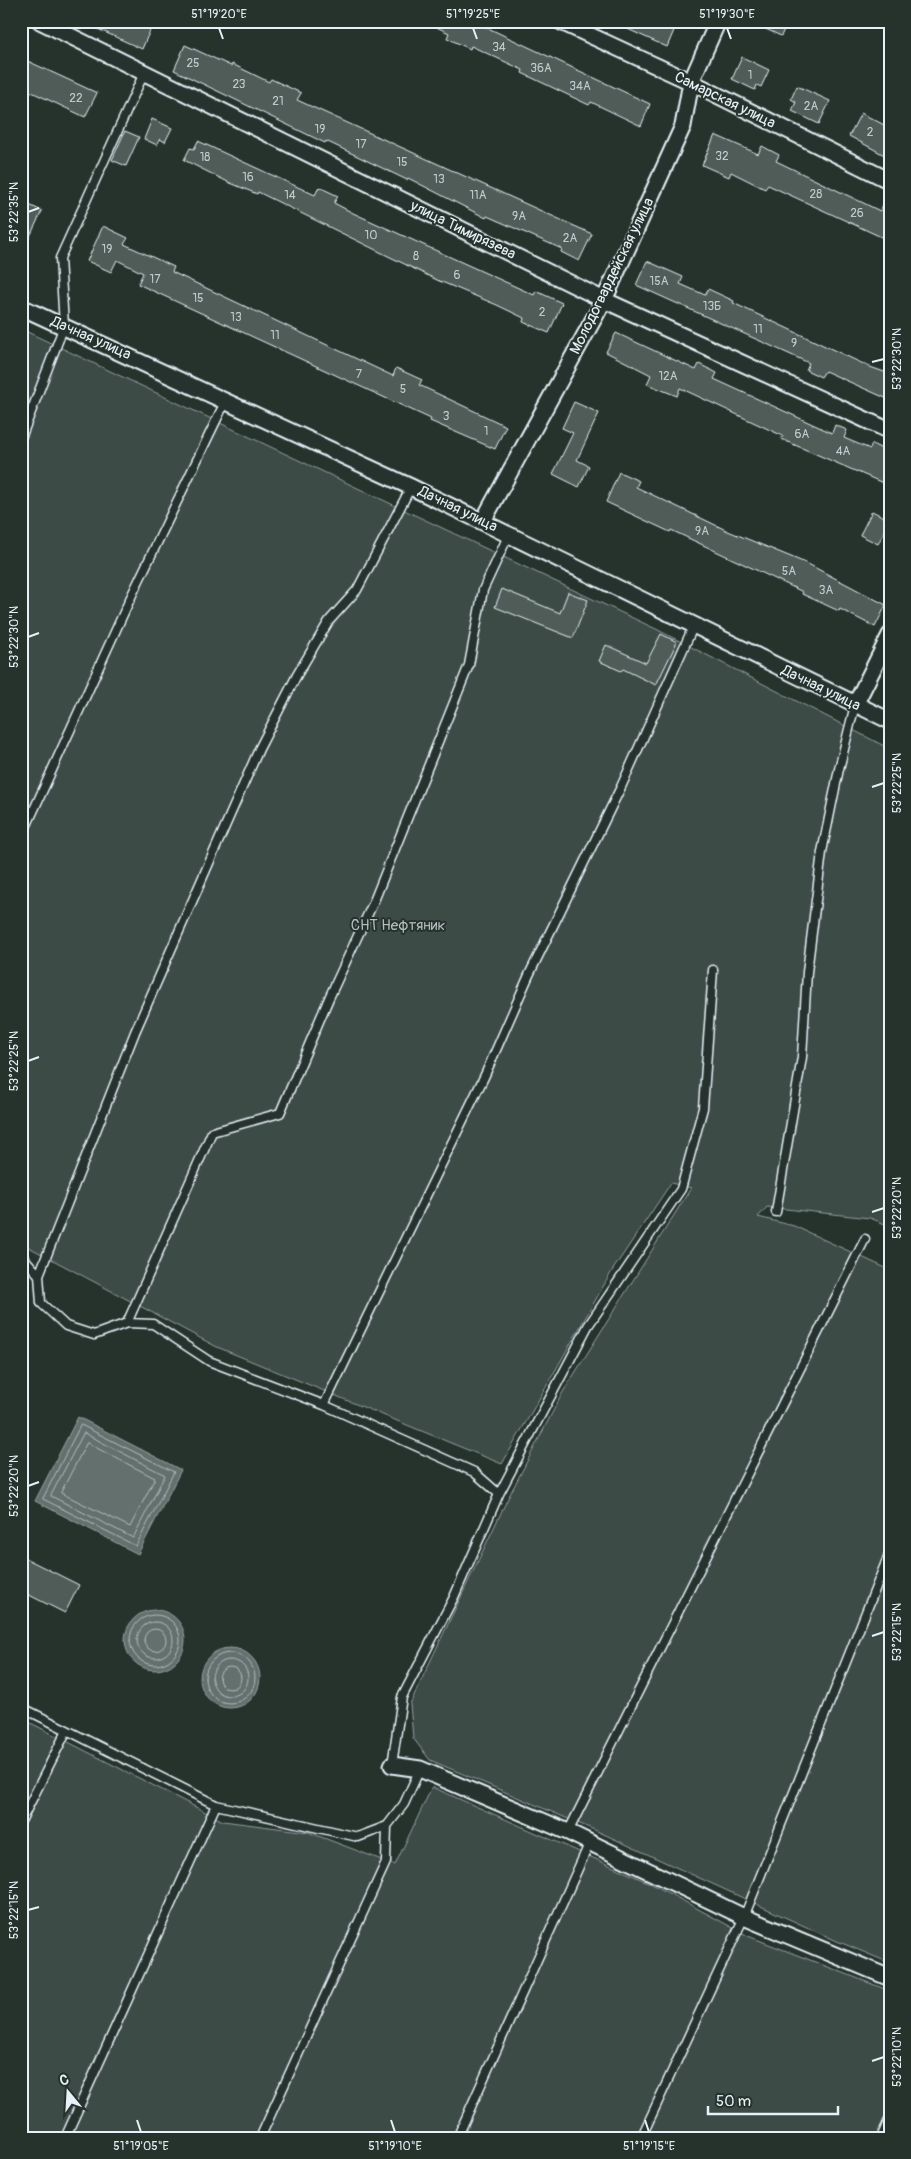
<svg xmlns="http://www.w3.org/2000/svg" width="911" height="2159" viewBox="0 0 911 2159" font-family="Pangolin,sans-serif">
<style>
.green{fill:#3e4b47;stroke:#939ea0}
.water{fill:#636f6d;stroke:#98a3a5}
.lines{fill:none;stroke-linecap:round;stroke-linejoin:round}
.shore{stroke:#b3bdc0;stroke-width:1}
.building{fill:#505c59;stroke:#e8f1f8}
.lane-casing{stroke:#e8f1f8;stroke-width:11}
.street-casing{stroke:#e8f1f8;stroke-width:19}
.lane{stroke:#26332d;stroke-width:8}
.street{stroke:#26332d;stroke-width:15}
.ticks{fill:none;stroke:#e8f1f8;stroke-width:2}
.labels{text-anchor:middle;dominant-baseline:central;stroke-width:4;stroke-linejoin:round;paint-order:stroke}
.number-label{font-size:12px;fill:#c2ccd0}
.street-label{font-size:15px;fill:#e8f1f8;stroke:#26332d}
.park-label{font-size:15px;fill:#b5bfc3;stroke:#26332d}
.neatline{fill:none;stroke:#e8f1f8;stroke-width:2}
.ticks-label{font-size:12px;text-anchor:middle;fill:#e8f1f8}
</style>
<rect width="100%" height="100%" fill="#26332d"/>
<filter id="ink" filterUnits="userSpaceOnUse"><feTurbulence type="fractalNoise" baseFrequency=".02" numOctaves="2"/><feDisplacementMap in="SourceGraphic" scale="10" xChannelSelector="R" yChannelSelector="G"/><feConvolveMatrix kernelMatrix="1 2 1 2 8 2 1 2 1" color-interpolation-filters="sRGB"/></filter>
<g filter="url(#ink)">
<path class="green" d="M21,329L656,629L890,749V1226L870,1218L767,1207L758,1217L794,1226L890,1270V1963L837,1941L599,1832L430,1760L413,1738L410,1704L508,1498L563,1392L691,1188L671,1183L612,1271L502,1464L217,1347L21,1243Z
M21,1718L223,1821L308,1832L395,1865L432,1787L650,1883L748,1936L890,1991V2138H21Z"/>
<path class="water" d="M78,1417L181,1470L138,1554L35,1501Z
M125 1640a30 30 0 1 1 60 0a30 30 0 1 1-60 0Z
M200 1678a30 30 0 1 1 60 0a30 30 0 1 1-60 0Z"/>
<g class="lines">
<path class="shore" d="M81,1425L174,1472L136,1546L43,1499Z
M84,1433L165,1475L133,1538L51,1496Z
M87,1443L155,1478L130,1527L61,1493Z
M130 1640a25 25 0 1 1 50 0a25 25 0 1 1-50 0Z
M137 1640a18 18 0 1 1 36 0a18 18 0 1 1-36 0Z
M144 1640a11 11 0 1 1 22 0a11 11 0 1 1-22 0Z
M205 1678a25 25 0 1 1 50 0a25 25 0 1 1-50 0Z
M212 1678a18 18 0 1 1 36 0a18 18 0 1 1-36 0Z
M219 1678a11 11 0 1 1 22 0a11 11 0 1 1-22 0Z"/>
</g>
<path class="building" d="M80,21H154L142,49Z
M424,21H473L650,104L641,126L591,102L589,105L522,73L523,70L471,46L470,49L447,38L449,33Z
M610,21H678L667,47Z
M748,21H788L781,36Z
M185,45L231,66L232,64L269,82L271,79L301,93L297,100L592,234L579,261L561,252L562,249L487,216L486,218L408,178L407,180L326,141L325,143L174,70Z
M742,57L769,70L761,87L757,85L755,90L732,79Z
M21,58L97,93L85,117L21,87Z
M797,86L830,101L819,124L792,111L796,102L791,99Z
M861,113L890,128V158L849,136Z
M152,119L172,128L165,142L160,139L157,145L144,139Z
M125,131L139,137L126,166L112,160Z
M715,135L758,154L762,146L779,155L776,161L880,211L890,191V241L768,185L765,189L731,172L729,177L702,165Z
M198,141L315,195L319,187L338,196L334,203L353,213L534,295L536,291L562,303L549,333L523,322L524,318L497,305L437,280L258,192L257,194L228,182L184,160L190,148L194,149Z
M27,204L42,211L21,255V206L25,208Z
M103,226L128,238L124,244L174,267L172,272L393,376L396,368L422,380L419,385L506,426L495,449L430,421L431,419L138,284L143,273L117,260L111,272L87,261Z
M647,261L683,277L680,284L705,295L708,289L734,301L733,303L870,367L890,374V400L825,371L821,377L806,370L809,363L636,285Z
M616,333L696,370L699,364L717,373L714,379L832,433L835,425L847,430L844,438L870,449L872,444L890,453V486L781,439L783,436L680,388L677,396L647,384L651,375L606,352Z
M574,402L599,413L577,460L589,466L579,487L553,474L573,433L562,428Z
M619,472L639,481L636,487L728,531L808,564L886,605L875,627L840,609L839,611L802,594L803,592L671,530L670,532L606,502Z
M872,511L890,520L878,544L860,535Z
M502,589L560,613L568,592L588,600L573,638L495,607Z
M661,634L677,642L656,685L623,669L621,671L599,661L606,645L646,663Z
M21,1556L79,1585L65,1613L21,1591Z"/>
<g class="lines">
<defs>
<path id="lane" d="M21,438L64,326L60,258L144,73
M21,838L130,599L226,400
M776,1212L802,1057L807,972L822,852L839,769L855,705
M21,1255L39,1275L41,1303L66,1326L94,1335L127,1323L153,1324L209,1361L324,1405L474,1472L499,1494
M39,1275L135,1032L259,749L297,675L329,621L357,590L411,487
M127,1323L212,1132L280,1113L329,998L374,901L469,665L483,590L509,534
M324,1405L485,1075L529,975L621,787L694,625
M21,1707L216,1805L358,1837L387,1826L404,1804L420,1769
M392,1765L402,1697L454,1597L499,1494L588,1326L681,1189L703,1108L713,970
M21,1821L67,1730
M568,1832L865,1239
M65,2138L216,1805
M260,2138L386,1862L387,1826
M457,2138L590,1842
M641,2138L744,1917L890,1552
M881,2138L890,2118"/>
<path id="street" d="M40,21L604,300L890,431
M559,21L691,82L890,181
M21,307L411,487L890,721
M483,521L604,300L683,126L691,82L718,21
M855,705L890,635
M392,1765L420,1769L568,1832L744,1917L890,1978"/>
</defs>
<use href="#lane" class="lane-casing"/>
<use href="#street" class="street-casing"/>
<use href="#lane" class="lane"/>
<use href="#street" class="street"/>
</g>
</g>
<path class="ticks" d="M219,28L223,39M473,28L477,39M727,28L731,39M28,212L39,208M872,362L884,359M28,637L39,633M872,787L884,783M28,1061L39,1057M872,1212L884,1208M28,1486L39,1482M872,1636L884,1632M28,1910L39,1907M872,2061L884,2057M137,2120L141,2132M391,2120L395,2132M645,2120L649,2132"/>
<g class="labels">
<g class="number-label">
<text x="499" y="47">34</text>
<text x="193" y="63">25</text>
<text x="541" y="68">36А</text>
<text x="750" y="75">1</text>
<text x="239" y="84">23</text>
<text x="580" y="86">34А</text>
<text x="76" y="98">22</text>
<text x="278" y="101">21</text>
<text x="811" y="106">2А</text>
<text x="320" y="129">19</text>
<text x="870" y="132">2</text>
<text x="361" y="144">17</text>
<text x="722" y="156">32</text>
<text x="205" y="157">18</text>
<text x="402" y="162">15</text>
<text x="248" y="177">16</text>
<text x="439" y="179">13</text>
<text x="816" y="194">28</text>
<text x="290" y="195">14</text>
<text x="478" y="195">11А</text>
<text x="857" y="213">26</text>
<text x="519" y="216">9А</text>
<text x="371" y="235">10</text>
<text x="570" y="238">2А</text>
<text x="107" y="249">19</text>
<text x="416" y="256">8</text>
<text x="457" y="275">6</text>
<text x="155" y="279">17</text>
<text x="659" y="281">15А</text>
<text x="198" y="298">15</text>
<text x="712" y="306">13Б</text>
<text x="542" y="312">2</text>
<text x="236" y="317">13</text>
<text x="758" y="329">11</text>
<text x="275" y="335">11</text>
<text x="794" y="343">9</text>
<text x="359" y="374">7</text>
<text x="668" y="376">12А</text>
<text x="403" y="389">5</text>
<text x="446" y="416">3</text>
<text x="486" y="431">1</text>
<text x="802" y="434">6А</text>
<text x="843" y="451">4А</text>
<text x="702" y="531">9А</text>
<text x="789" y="571">5А</text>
<text x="826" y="590">3А</text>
</g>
<g class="street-label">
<text transform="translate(725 100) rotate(26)">Самарская улица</text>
<text transform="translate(463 230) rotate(26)">улица Тимирязева</text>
<text transform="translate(612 276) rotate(-64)">Молодогвардейская улица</text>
<text transform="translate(91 338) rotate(24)">Дачная улица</text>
<text transform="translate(458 509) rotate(26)">Дачная улица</text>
<text transform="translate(821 688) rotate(26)">Дачная улица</text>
</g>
<g class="park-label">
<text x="398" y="925">СНТ Нефтяник</text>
</g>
</g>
<rect width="911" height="2159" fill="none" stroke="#26332d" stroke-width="55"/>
<g transform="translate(68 2092) rotate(342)" stroke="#26332d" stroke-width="4" paint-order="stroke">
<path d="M0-4L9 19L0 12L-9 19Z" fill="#e8f1f8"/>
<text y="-8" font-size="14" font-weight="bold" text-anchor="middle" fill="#e8f1f8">С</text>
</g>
<path d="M708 2106v8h130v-8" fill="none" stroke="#e8f1f8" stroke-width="2.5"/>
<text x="716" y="2106" font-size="15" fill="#e8f1f8" stroke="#26332d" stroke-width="4" paint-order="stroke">50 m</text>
<rect x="28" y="28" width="856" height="2104" class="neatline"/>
<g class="ticks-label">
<text x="219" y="18">51°19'20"E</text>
<text x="473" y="18">51°19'25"E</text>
<text x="727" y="18">51°19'30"E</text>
<text transform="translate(14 212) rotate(-90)" y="4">53°22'35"N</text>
<text transform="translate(897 359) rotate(-90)" y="4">53°22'30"N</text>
<text transform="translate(14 637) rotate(-90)" y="4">53°22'30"N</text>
<text transform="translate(897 783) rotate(-90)" y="4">53°22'25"N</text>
<text transform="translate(14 1061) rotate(-90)" y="4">53°22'25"N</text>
<text transform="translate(897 1208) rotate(-90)" y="4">53°22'20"N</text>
<text transform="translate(14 1486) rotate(-90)" y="4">53°22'20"N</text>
<text transform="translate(897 1632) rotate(-90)" y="4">53°22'15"N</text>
<text transform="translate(14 1910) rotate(-90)" y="4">53°22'15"N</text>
<text transform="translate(897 2057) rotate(-90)" y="4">53°22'10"N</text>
<text x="141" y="2150">51°19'05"E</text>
<text x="395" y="2150">51°19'10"E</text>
<text x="649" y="2150">51°19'15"E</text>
</g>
</svg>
